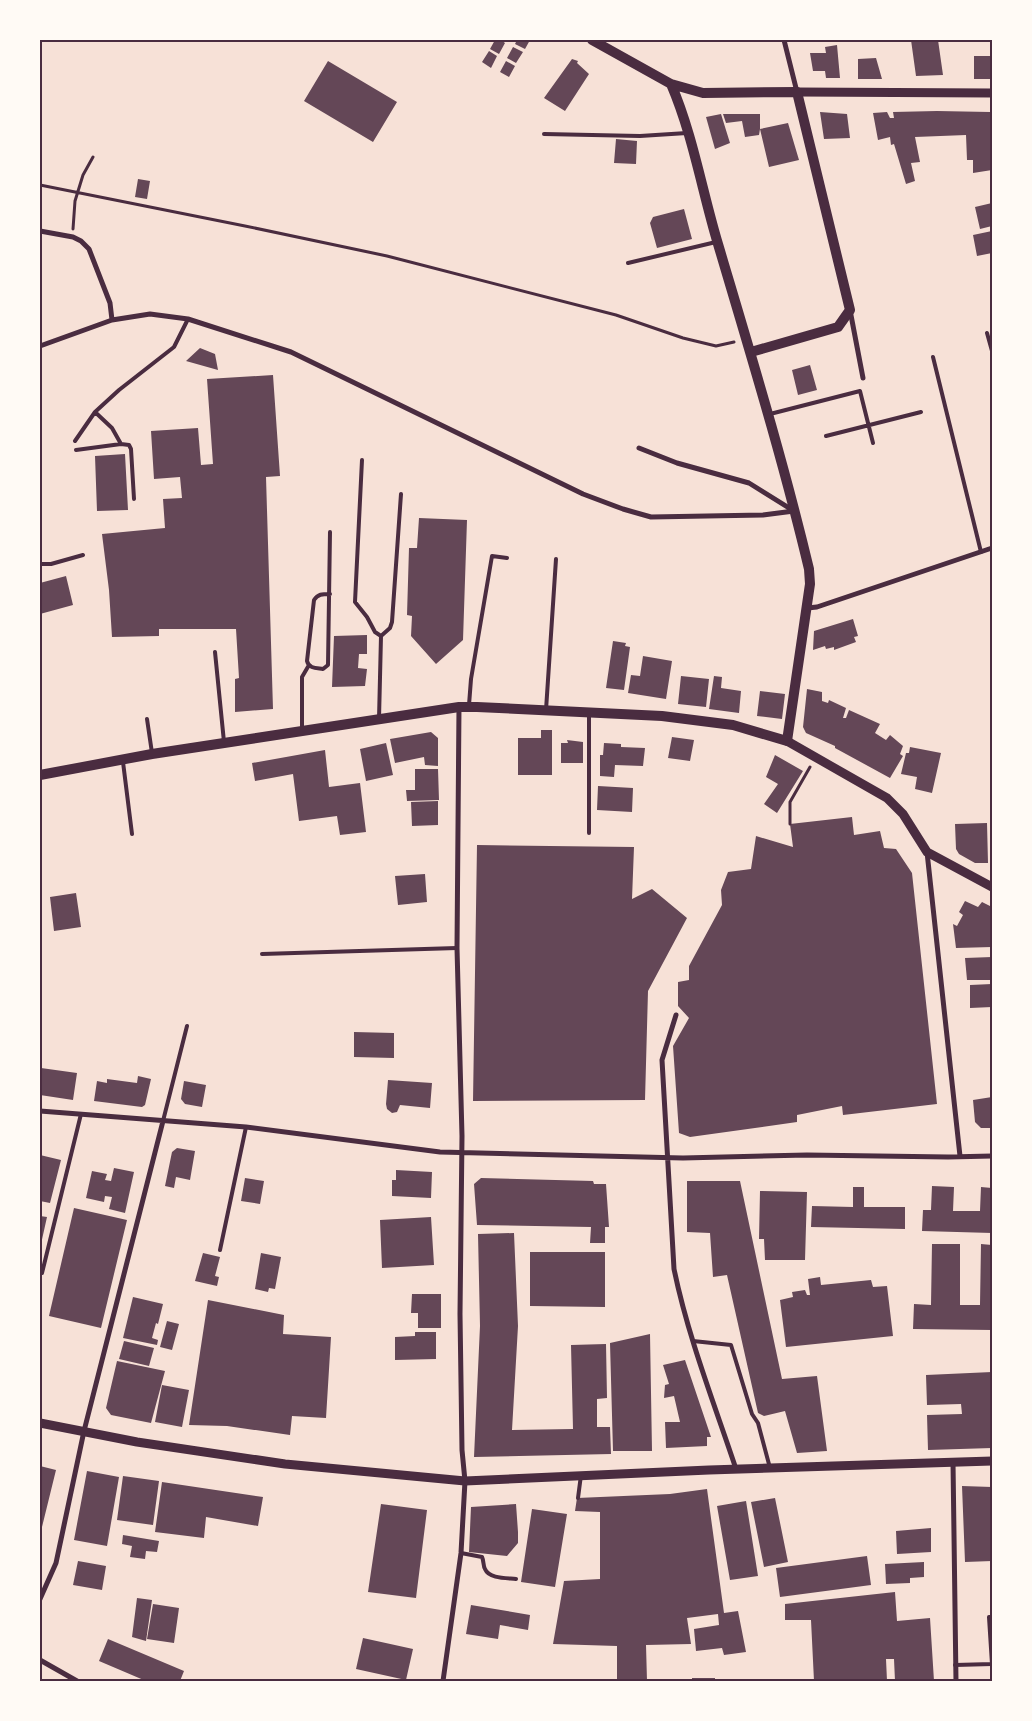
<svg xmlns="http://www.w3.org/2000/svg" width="1032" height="1721" viewBox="0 0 1032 1721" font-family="Poppins,sans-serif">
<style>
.building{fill:#644757}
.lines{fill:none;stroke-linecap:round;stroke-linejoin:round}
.path{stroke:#4a2c40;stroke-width:3}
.service{stroke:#4a2c40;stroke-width:4}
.minor{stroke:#4a2c40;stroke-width:5}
.tertiary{stroke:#4a2c40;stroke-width:9}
.secondary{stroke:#4a2c40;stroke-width:10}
.neatline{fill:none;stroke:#4a2c40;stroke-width:2}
</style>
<rect width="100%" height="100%" fill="#f7e1d7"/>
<path class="building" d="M495,40H501L505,43L499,54L490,49Z
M517,40H530L525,49L515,44Z
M911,40H938L943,75L916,76Z
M837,45L840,78H826L825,71H813L810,53H826L825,47Z
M513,47L523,52L516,63L507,58Z
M489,51L497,56L491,68L482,62Z
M974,56H992V79H974Z
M876,58L882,79H858V59Z
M572,59L578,61L577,63L589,74L565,111L544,98Z
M328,61L397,102L373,142L304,101Z
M506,61L515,66L509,77L500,72Z
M937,111L990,112L992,114V170L973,173V160H967L966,135L915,137L920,162L911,163L915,181L906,184L894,144L891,145L890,137L878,140L873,113L887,112L890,118H894L893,112Z
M820,112L847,114L850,138L824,139Z
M721,114L730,143L715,149L706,117Z
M723,114H760V129L788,123L799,160L769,167L760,129L759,135L745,137L742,121L726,123Z
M616,139L637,141L636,164L614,163Z
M138,179L150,181L147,199L135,197Z
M992,203V226L980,229L975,207Z
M684,209L692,239L657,248L650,223L653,217Z
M992,231V253L977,256L973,235Z
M200,348L215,354L218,370L186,361Z
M810,365L817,390L798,395L792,370Z
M273,375L280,476L266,477L273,709L235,712V679L239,678L236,629H159V636L112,637L109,590L102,534L165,528L163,499L182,498L180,477L154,479L151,431L198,428L201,465L213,464L207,379Z
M125,454L128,510L97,511L95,456Z
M419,518L467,520L463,640L436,664L411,636L412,616L407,615L409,548H417Z
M66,576L73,605L40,614V583Z
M853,619L858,636L854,637L856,642L834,650V647L826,649L825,646L813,650L814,631Z
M367,635V654H359L358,668L367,669L365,686L332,687L334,636Z
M613,641L626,643L625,646L630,647L624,690L606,688Z
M643,656L672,661L666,699L628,693L631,675L640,676Z
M681,676L709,679L706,707L678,704Z
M714,676L722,677L721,688L741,691L739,713L709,709Z
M807,689L822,692V701L828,703L829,700L846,708L843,718H846L849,710L880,724L875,733L886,740L890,735L903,746L900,754L903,756L890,778L835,748V746L806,733L803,727Z
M760,691L785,694L782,719L757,716Z
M541,730H552V775H518V738H541Z
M431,732L438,738V766L425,765L424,757L395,763L390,739Z
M672,737L694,740L690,761L668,758Z
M567,740L583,742V763H561V743H568Z
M386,743L393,775L366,781L360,749Z
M604,743L621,744V747L645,748L643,766L615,765L614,777L600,776V755H603Z
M910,747L941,753L932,793L915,789L917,777L901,774L906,753H909Z
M325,750L329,787L360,783L366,832L340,835L337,816L299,821L293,774L255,781L252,763Z
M775,755L803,771L777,813L764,804L778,784L766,777Z
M415,769H438L439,800L407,801L406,790H415Z
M598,786L633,788L632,812L597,810Z
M438,801V825L412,826L411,802Z
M852,817L854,835L880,831L884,848L896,849L912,873L937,1104L843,1115L842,1106L797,1115V1122L690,1137L679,1133L673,1046L689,1018L678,1006V982L689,980V966L722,905L721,890L728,872L751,869L756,836L793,847L790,824Z
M987,823L988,863H975L959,854L956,849L955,824Z
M477,845L634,847L632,899L652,889L687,918L648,991L645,1100L473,1101Z
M425,874L427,902L398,905L395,876Z
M76,893L81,927L54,931L50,897Z
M965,901L978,907L982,902L992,907L990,912H992V947L956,948L953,924L957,926L963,915L959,912Z
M992,957V980H967L965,958Z
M992,984V1007L970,1008V985Z
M354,1032L394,1033V1058L354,1057Z
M41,1068L77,1073L73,1100L40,1095Z
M138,1076L151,1079L145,1105L142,1107L94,1101L97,1081L107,1083V1079L137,1083Z
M388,1080L432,1083L430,1108L400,1105L397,1112L392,1113L387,1109L386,1104Z
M184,1081L206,1085L202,1107L185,1104L181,1099Z
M992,1097V1128H981L975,1122L973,1100Z
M177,1148L195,1151L190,1180L176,1177L174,1188L165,1186L172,1152Z
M40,1155L61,1160L50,1203L40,1201L42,1181L40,1180Z
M114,1168L134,1172L125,1213L109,1209L112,1197L105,1196L104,1202L86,1198L92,1171L107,1174L105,1180L111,1181Z
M396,1170L432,1172L431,1198L392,1196V1180H396Z
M245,1178L264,1181L260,1204L241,1201Z
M481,1178L593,1181L594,1184H606L609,1227H605V1243H590L591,1227L477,1225L474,1184Z
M687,1181H740L782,1379L817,1376L827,1451L797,1453L785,1411L764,1416L758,1413L727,1275L713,1277L710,1233L687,1232Z
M932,1186L954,1187L953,1211H980L981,1187L992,1188V1233L922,1231L923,1210H931Z
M853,1187H864V1207H905V1229L811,1227L812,1206L853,1207Z
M760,1191L807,1192L805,1260H765L764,1239H759Z
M74,1208L127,1220L101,1328L49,1316Z
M40,1216L47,1217L41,1244H40Z
M431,1217L434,1265L382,1268L380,1220Z
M514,1233L518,1326L512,1430L573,1429L571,1345L606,1344L607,1398L597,1399V1427H610L611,1454L474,1457L480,1326L478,1234Z
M932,1244H960V1305H980L981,1244L992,1245V1330L913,1329L914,1304L931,1305Z
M530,1252H605V1307L530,1306Z
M203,1253L220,1257L215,1276L219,1277L217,1286L195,1281Z
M261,1253L281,1257L275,1289L269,1288L268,1292L255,1289Z
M820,1277L821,1285L871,1280L873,1287L887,1286L893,1336L786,1347L780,1300L793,1297L792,1292L805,1290L807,1295H810L808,1279Z
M412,1294H441V1328H418V1313H411Z
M133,1297L163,1304L158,1324L156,1323L152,1338L158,1340L157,1345L123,1338Z
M208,1300L284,1315L283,1334L331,1337L326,1418L292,1416L290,1435L227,1426L189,1425Z
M167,1321L179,1324L172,1350L160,1347Z
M415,1332H436V1359L395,1360V1337L415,1336Z
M650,1334L652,1451H613L610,1343Z
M124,1341L154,1348L149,1366L119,1359Z
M685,1360L711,1437H707V1446L666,1448L665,1422H680L674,1396L664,1398L665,1385L669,1384L663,1365Z
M117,1361L165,1371L151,1423L111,1415L106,1408Z
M992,1372V1448L928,1450L927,1415L962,1414L961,1404L927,1405L926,1375Z
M162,1385L189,1390L182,1427L155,1422Z
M40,1466L56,1470L42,1527H40Z
M87,1471L119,1477L107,1546L74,1540Z
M123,1476L159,1481L153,1525L117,1520Z
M162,1482L263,1497L258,1526L206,1517L204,1538L155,1532Z
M962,1486L992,1487V1561L965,1562Z
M707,1489L724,1613L738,1611L746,1652L724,1655L722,1648L696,1651L694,1629L719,1625L718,1614L687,1618L691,1644L646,1645L647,1681H617V1646L553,1644L564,1581L600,1579V1512L575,1511L577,1498L670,1494Z
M775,1498L788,1562L764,1567L751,1502Z
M746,1501L758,1576L730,1580L717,1506Z
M381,1504L427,1510L416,1598L368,1592Z
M516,1504L518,1532V1543L507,1556L469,1552L471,1507Z
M532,1509L567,1514L555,1587L521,1582Z
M931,1528V1552L897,1554L896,1531Z
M123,1535L159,1541L157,1552L146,1551L145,1559L130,1557L132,1546L122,1544Z
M867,1556L871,1585L780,1597L776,1568Z
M78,1561L106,1566L102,1590L73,1585Z
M924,1562V1577L910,1578V1583L886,1584L885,1564Z
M895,1592L897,1621L930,1618L934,1681H895L894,1659H886L887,1681H814L811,1620H785V1604Z
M137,1598L152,1600L146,1641L132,1637Z
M153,1604L179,1608L174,1643L147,1639Z
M471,1605L530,1615L528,1630L500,1625L498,1639L466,1634Z
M363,1638L413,1649L406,1680L356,1669Z
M108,1639L184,1671L180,1681H146L99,1661Z
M692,1678H715V1681H692Z"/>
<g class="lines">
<path class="path" d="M40,185L245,226L387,256L616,315L683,338L716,346L734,342
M73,229L75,201L83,175L93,157
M790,824V802L810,767"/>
<path class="service" d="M544,134L640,136L687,133
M628,263L716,242
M987,333L992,351
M933,357L981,552
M95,412L112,428L121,444
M770,414L860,391L873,443
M826,436L921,412
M75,441L95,412L119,390L174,347L188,319
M76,450L121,444L129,445L131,449L134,499
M362,460L355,602L367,617L375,632L381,636
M40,564H51L83,555
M330,594C322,594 318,594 314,600L307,661C309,669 317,668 323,669L328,665L330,532
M381,636L390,628L392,622L401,494
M215,652L224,742
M469,705L471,679L492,556L507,558
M546,710L556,559
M589,713V833
M147,719L152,753
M379,719L381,636
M302,729V677L309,665
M123,762L132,834
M262,954L457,948
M163,1121L187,1026
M220,1250L246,1127
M42,1273L81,1114
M693,1341L731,1345L752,1414L758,1423L770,1468
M578,1498L581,1475
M461,1553L482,1557C484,1561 483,1566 485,1569C489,1579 507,1578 516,1579
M992,1664L989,1617H992
M955,1665L992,1664"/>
<path class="minor" d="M784,40L797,92
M40,231L73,237L81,241L89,249L110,303L112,320
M850,310L863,378
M40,346L112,320L150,314L188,319L291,352L583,494L623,509L651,517L763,515L794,511
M639,448L677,463L749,483L794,511
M807,608L817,607L992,548
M927,852L960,1156
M676,1015L662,1060L674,1269C688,1337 714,1403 736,1469
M40,1111L246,1127L440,1152L683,1158L807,1155L948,1157L992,1156
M953,1462L956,1681
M40,1599L56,1563L84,1431L163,1121
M40,1660L77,1681
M443,1681L461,1553L465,1481L462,1450L460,1314L462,1136L457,948L459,707"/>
<path class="tertiary" d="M797,92L992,93
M787,741L887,798L903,814L927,852L992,887
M40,1423L137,1442L285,1464L465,1481L709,1470L992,1461"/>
<path class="secondary" d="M592,40L671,84L703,93L797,92L850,310L838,327L751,352
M40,775L152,754L459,707H477L662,716L733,725L787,741L810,584L809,569C783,460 750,352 718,244C702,191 693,135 671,84"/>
</g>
<rect width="1032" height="1721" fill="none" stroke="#fffaf5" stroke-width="82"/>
<rect x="41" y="41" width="950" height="1639" class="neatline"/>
</svg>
